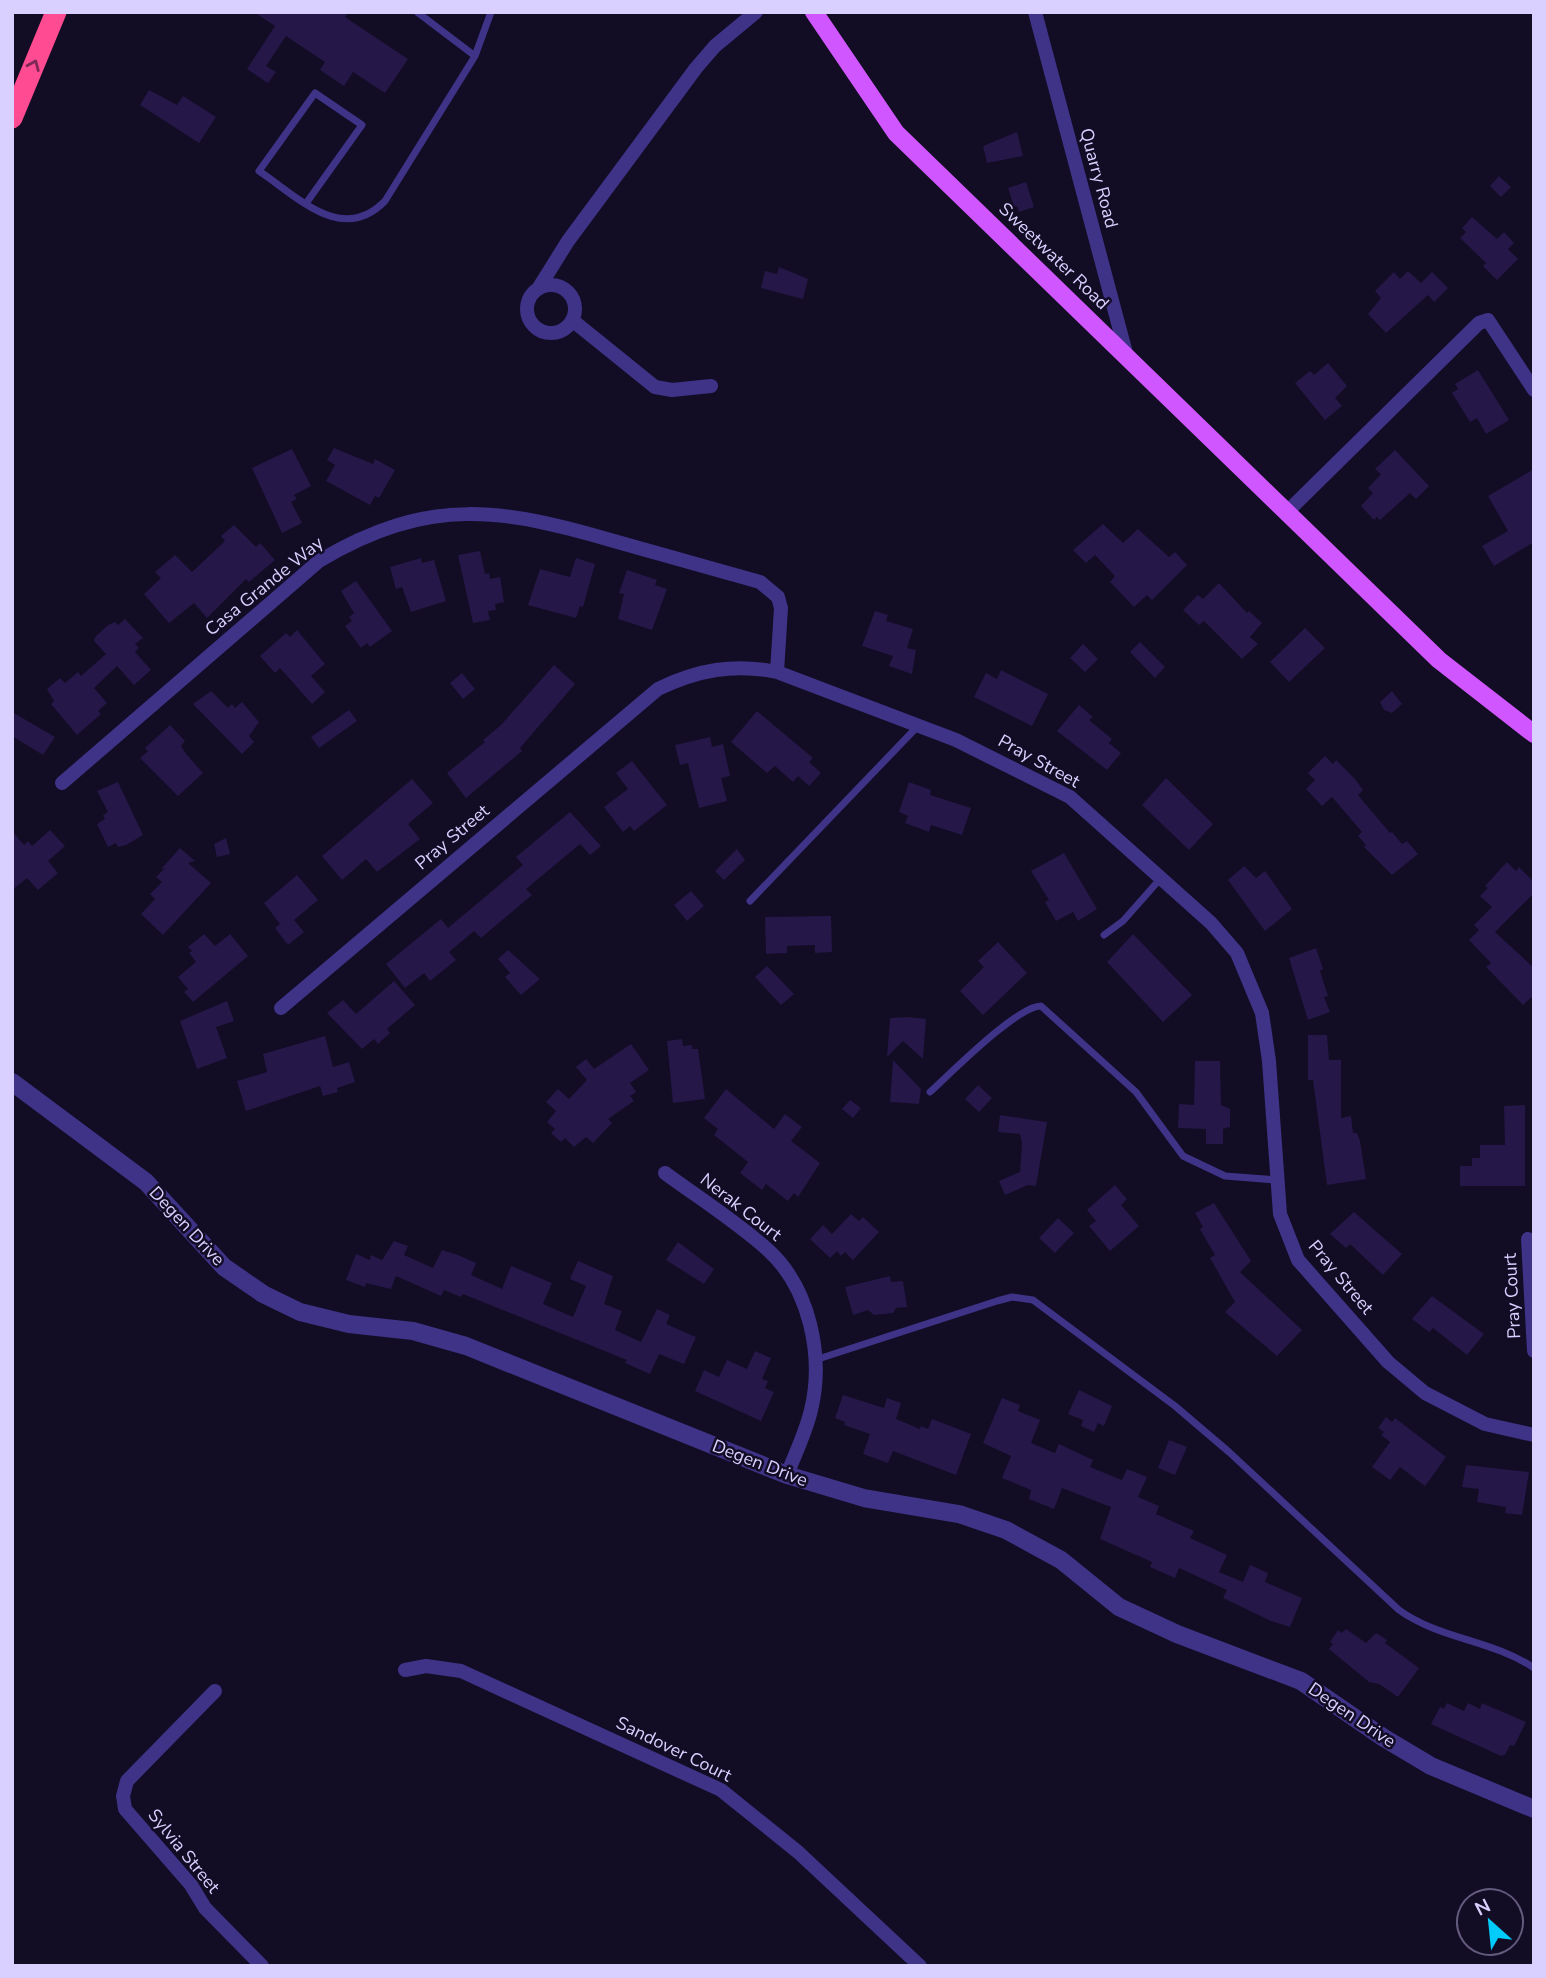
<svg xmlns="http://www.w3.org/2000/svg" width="1546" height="1978" viewBox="0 0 1546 1978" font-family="'Nunito Sans',sans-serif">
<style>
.building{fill:#251747}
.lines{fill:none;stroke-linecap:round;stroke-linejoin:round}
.service{stroke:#3e3387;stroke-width:7}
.minor{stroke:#3e3387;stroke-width:14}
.tertiary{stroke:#3e3387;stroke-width:18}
.primary{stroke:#d057ff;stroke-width:18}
.motorway{stroke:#ff4b91;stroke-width:21}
.oneway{stroke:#7d2856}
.labels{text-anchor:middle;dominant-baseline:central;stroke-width:5;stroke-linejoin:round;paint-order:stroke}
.street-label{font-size:18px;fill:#dad0ff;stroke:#130c25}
</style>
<rect width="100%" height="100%" fill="#130c25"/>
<path class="building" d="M254,12H348L345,17L408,59L385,93L353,72L344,86L320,70L325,62L286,36L266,66L276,72L268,83L247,69L275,26Z
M149,90L177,105L183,96L216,117L199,143L140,105Z
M1017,132L1023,156L987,163L983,146Z
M1499,176L1511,187L1501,197L1490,186Z
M1026,182L1034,207L1019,212L1017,206L1014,207L1008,188Z
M1472,217L1497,239L1504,232L1514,243L1508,249L1518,259L1497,280L1483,266L1486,263L1460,238L1466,232L1462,228Z
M779,267L808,279L803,299L761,288L765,271L777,274Z
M1408,271L1421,283L1432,272L1448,288L1434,302L1428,295L1386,333L1368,314L1381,298L1375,291L1394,272L1400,279Z
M1328,363L1347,386L1335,398L1342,406L1325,420L1295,383L1310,371L1314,375Z
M1478,370L1509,420L1486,434L1477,418L1470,422L1452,393L1458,389L1455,384Z
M334,448L373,464L375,459L395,470L379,498L375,496L370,505L326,481L335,465L327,460Z
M292,449L311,486L294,495L297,499L291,502L302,523L282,533L252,468Z
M1395,450L1429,486L1416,499L1410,493L1380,520L1377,517L1374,520L1361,506L1373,493L1368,488L1381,474L1375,469Z
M1534,469V542L1494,566L1482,546L1508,531L1488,496Z
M1103,524L1123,543L1138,529L1169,557L1175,552L1187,565L1152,600L1147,595L1134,607L1110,582L1115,576L1095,555L1086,563L1073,550Z
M234,525L256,547L260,543L275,560L249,582L246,579L207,618L194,603L169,623L144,594L161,578L155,572L175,555L192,572L225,541L221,536Z
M480,551L485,574L489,573L490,579L500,577L504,602L495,604L496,610L488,611L490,620L473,623L458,555Z
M421,558L422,563L434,560L446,601L411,612L402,587L396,589L390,567Z
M576,558L595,564L583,607L580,606L576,618L528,605L540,569L570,577Z
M627,570L657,580L655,585L667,589L652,630L618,619L624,594L619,593Z
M356,581L392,631L370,647L367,643L361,648L345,626L352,621L349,617L354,613L341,591Z
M1219,583L1247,613L1249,611L1262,623L1250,637L1258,644L1242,659L1204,621L1199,625L1183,610L1198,595L1203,599Z
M875,611L888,615L886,621L913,629L907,648L916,650L912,674L889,666L893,656L862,646Z
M125,619L143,638L135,644L139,648L135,652L151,670L134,685L117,666L94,688L107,703L98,711L101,714L77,735L51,704L54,701L47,689L60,678L65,683L78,672L81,676L106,654L94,641L95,637L108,625L115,622L118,625Z
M1305,628L1325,648L1289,682L1270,662Z
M297,630L325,664L311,676L325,692L312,704L280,668L275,673L260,656L286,633L290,637Z
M1140,642L1165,667L1155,678L1130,652Z
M1083,644L1098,659L1085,672L1070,658Z
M554,665L575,684L520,748L522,751L466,798L447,773L485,742L483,740L501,725Z
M1001,670L1048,694L1032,726L974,697L986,673L997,679Z
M462,673L475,689L463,699L450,683Z
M211,691L228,708L232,704L235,708L242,702L259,722L249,736L254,742L242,754L193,704Z
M1392,691L1402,704L1392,713L1384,710L1380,702Z
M1079,705L1093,717L1089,720L1112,739L1109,743L1121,753L1107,770L1057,731Z
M349,710L357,721L319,748L311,737Z
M757,711L813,758L809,762L821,773L809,786L798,776L793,782L775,766L767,773L731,742Z
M12,712L55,737L43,755L12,736Z
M170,725L185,741L181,746L187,755L203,773L178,796L140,758L148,751L145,748Z
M710,737L712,747L723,744L730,776L721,778L727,801L699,808L688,763L680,765L675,745Z
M1325,756L1333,764L1336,760L1355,779L1363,790L1358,795L1390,833L1392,832L1402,844L1407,841L1418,854L1392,875L1364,847L1366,845L1358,836L1362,832L1332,797L1322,806L1306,789L1315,780L1308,773Z
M632,761L667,805L634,831L630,826L623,832L604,807L628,789L616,773Z
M1166,778L1213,824L1189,850L1142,805Z
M412,779L433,803L408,824L420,839L377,872L366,859L342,880L322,856Z
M118,782L143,835L126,845L118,847L116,843L108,847L97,824L105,819L103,815L108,812L97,791Z
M909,782L931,790L930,795L971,808L962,835L931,825L929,832L905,823L908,816L899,812Z
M570,812L601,846L590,855L580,844L526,889L532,895L481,938L474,931L449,952L456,960L430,981L424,973L405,988L386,964L441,919L448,928L523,865L516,857Z
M50,830L65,846L48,861L58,873L38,890L27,878L12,890V831L24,845L28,841L32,846Z
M226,838L230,854L217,857L214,844Z
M180,848L195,861L188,863L211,883L163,935L141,914L155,899L150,894L162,882L156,877L165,868L161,869Z
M737,849L745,860L724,880L715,871Z
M1064,853L1097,909L1078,921L1073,912L1056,921L1045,902L1049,900L1031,871Z
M1507,862L1516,871L1519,867L1534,882V893L1495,932L1534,968V995L1523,1005L1486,967L1491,963L1469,940L1479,930L1474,925L1492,907L1480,896L1488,888L1485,886Z
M1244,866L1256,878L1265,871L1292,909L1265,931L1228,880Z
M297,875L318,900L294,920L304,932L288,945L275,928L280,924L264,903Z
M691,891L704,906L687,921L674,905Z
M831,916L832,952L815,953V945L787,946V953L766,954L765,917Z
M204,934L215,946L230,934L248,956L193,1002L184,992L188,989L178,977L196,962L189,953L192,951L188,947Z
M1133,934L1192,995L1163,1022L1107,962Z
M998,942L1027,973L983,1015L960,991L984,967L978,961Z
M1316,948L1323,969L1320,971L1328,996L1324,997L1330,1012L1308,1020L1289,958Z
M508,950L540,979L521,995L505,977L510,973L498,959Z
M767,966L794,994L781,1005L755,977Z
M394,981L415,1005L387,1029L390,1033L378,1044L374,1039L362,1049L327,1013L343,1000L356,1014Z
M227,1001L234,1021L216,1027L227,1058L197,1069L180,1021Z
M909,1017L926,1019L923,1059L903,1041L887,1057L890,1018Z
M1308,1035H1327L1329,1060H1341V1118L1351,1116L1353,1133H1357L1360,1141L1366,1179L1327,1185L1313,1080H1308Z
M325,1036L333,1067L349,1062L355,1082L337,1088L338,1092L323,1096L320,1086L246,1111L237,1081L267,1072L263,1054Z
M682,1039L683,1046L692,1045V1049H698L705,1099L673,1103L667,1041Z
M631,1044L649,1070L630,1083L636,1092L630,1096L634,1101L608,1119L612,1123L593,1143L586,1137L574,1147L565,1138L561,1142L551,1133L555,1129L547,1122L556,1111L546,1102L558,1089L569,1099L587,1080L576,1067L586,1059L594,1069Z
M893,1060L921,1089L919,1104L890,1102Z
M1195,1061H1220L1221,1105L1230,1109V1127L1223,1129V1144H1206V1129L1178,1128L1179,1104L1194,1105Z
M978,1085L992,1098L979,1112L965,1099Z
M726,1089L774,1129L785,1114L802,1127L791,1141L820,1163L798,1197L794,1193L788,1201L766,1184L762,1190L740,1173L748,1162L714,1135L718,1129L704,1118Z
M850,1100L861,1108L853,1118L842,1109Z
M1525,1105V1186H1460V1166H1472V1158H1480V1145H1505L1504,1106Z
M1000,1115L1047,1122L1036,1186L1028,1185L1005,1195L999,1181L1020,1172L1022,1143L1020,1134L998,1132Z
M1115,1185L1127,1199L1121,1205L1139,1226L1110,1251L1089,1226L1096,1221L1087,1210Z
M1214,1203L1251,1261L1240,1272L1302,1330L1277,1356L1225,1312L1235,1302L1210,1258L1215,1255L1200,1229L1203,1227L1195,1213Z
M1354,1212L1402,1254L1383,1275L1350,1244L1346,1248L1330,1234Z
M851,1214L859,1221L863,1217L879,1232L853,1260L845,1252L841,1256L837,1251L830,1258L810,1239L823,1225L832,1234Z
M1058,1218L1074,1233L1055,1253L1039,1238Z
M394,1241L408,1246L404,1255L433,1268L442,1250L458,1255L476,1263L471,1275L502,1289L511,1266L552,1283L543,1304L573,1317L586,1286L570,1279L578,1261L613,1276L604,1304L622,1311L615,1330L641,1342L657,1309L670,1315L666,1324L696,1337L684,1364L659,1354L650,1374L625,1363L627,1360L463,1294L461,1297L444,1290L441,1296L396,1276L391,1289L366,1283L365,1287L346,1280L356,1254L370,1260L371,1255L382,1260Z
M678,1242L714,1269L704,1284L666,1260Z
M890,1276L891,1282L903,1281L907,1307L896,1308L893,1313L874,1315L868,1310L853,1315L845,1287Z
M1432,1296L1484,1334L1467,1355L1433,1328L1429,1332L1412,1319Z
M755,1351L771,1358L762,1379L768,1381L765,1388L774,1392L761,1421L695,1391L704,1370L719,1377L727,1360L747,1369Z
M1079,1390L1112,1406L1104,1426L1098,1423L1094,1432L1081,1426L1083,1420L1068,1414Z
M843,1395L884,1408L887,1398L901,1403L896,1419L920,1429L921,1426L928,1429L932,1419L971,1434L956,1475L893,1451L888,1463L863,1454L870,1434L844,1425L845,1422L835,1418Z
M1002,1398L1020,1405L1018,1411L1040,1420L1031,1443L1055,1453L1059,1444L1093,1460L1090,1467L1122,1480L1127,1469L1147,1477L1138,1497L1159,1506L1156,1514L1194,1531L1190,1538L1227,1555L1219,1572L1243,1582L1250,1565L1268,1573L1265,1582L1302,1598L1290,1627L1271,1621L1223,1598L1227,1590L1179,1568L1175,1578L1150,1567L1152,1562L1100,1539L1111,1507L1062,1488L1054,1509L1029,1499L1031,1490L1002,1478L1011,1456L983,1443Z
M1386,1417L1392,1422L1395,1418L1446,1457L1425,1486L1400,1467L1390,1480L1372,1467L1390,1442L1381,1435L1384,1432L1378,1428Z
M1169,1440L1187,1447L1175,1475L1158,1468Z
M1466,1465L1529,1472L1522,1515L1505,1513L1506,1507L1477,1502L1479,1489L1462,1487Z
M1346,1629L1366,1643L1376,1633L1387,1640L1385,1643L1419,1668L1398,1697L1379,1684L1369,1682L1329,1649L1333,1644L1330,1642L1338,1630L1342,1633Z
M1447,1703L1464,1711L1468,1703L1480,1709L1482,1703L1526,1722L1514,1746L1510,1745L1505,1755L1501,1756L1431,1724L1440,1707L1444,1709Z"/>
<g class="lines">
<path class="service" d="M417,12L475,56
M307,202L362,125L315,93L259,171C298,197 342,245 385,201L475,56L491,12
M750,901L917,727
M1104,935L1123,921L1161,878
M930,1092C951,1073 1017,1006 1041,1006L1136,1092L1183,1156L1225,1176L1277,1180
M815,1360L997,1301L1012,1297L1033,1300L1175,1406L1229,1452L1399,1610C1439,1639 1493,1640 1534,1668"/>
<path class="minor" d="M1035,12L1126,353
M527 309a24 24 0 1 1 48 0a24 24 0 1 1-48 0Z
M538,289L568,241L696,68L715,46L756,12
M572,320L655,387L672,390L711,386
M1287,512L1479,323L1488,320L1534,390
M62,783L319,561C430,495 503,508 621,543C668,556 714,569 760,582L778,597L781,608L777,672
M281,1008L658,689C697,670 734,663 777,672L956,740L1070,797L1211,923L1237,953L1262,1013L1269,1061L1280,1214L1298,1260L1388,1362L1425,1393L1485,1424L1534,1435
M665,1173C699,1198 737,1222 768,1250C810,1288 824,1357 811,1410C806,1432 795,1454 787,1475
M1528,1239L1534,1351
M405,1670L426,1666L461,1671L721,1790L798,1852L920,1966
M215,1691L127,1781L123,1796L125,1809L191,1885L205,1908L262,1966"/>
<path class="tertiary" d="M12,1082L146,1182L224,1267L263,1294L300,1312L349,1324L413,1331L466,1346L787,1475L864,1498L959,1514L1006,1530L1061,1560L1119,1607L1177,1634L1301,1681L1384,1738L1431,1766L1534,1809"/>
<path class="primary" d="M814,12L896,133L1439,660L1534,734"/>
<path class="motorway" d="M12,118L56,12"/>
</g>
<defs><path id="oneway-chevron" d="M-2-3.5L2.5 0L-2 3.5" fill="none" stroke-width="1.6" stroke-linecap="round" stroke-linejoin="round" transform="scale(1.75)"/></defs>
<use class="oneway" href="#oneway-chevron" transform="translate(34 65) rotate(-67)"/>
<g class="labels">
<g class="street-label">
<text transform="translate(1099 178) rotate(75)">Quarry Road</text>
<text transform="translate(1054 256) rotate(44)">Sweetwater Road</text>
<text transform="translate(264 586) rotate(-39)">Casa Grande Way</text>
<text transform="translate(1039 761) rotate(29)">Pray Street</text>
<text transform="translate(452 837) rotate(-40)">Pray Street</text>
<text transform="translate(741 1207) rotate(38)">Nerak Court</text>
<text transform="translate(187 1226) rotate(47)">Degen Drive</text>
<text transform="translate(1341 1277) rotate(50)">Pray Street</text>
<text transform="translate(1512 1296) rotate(-93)">Pray Court</text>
<text transform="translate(760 1463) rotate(21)">Degen Drive</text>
<text transform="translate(1352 1715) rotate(34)">Degen Drive</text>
<text transform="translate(674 1749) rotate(26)">Sandover Court</text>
<text transform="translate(184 1851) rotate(51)">Sylvia Street</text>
</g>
</g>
<rect width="1546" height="1978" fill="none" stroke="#dad0ff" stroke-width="28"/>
<g transform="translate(1490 1922) rotate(333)"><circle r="33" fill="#130c25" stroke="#635a7c" stroke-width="2"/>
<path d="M0-5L12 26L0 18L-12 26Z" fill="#00cbfb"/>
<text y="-10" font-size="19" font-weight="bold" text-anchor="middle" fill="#dad0ff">N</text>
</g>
</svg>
